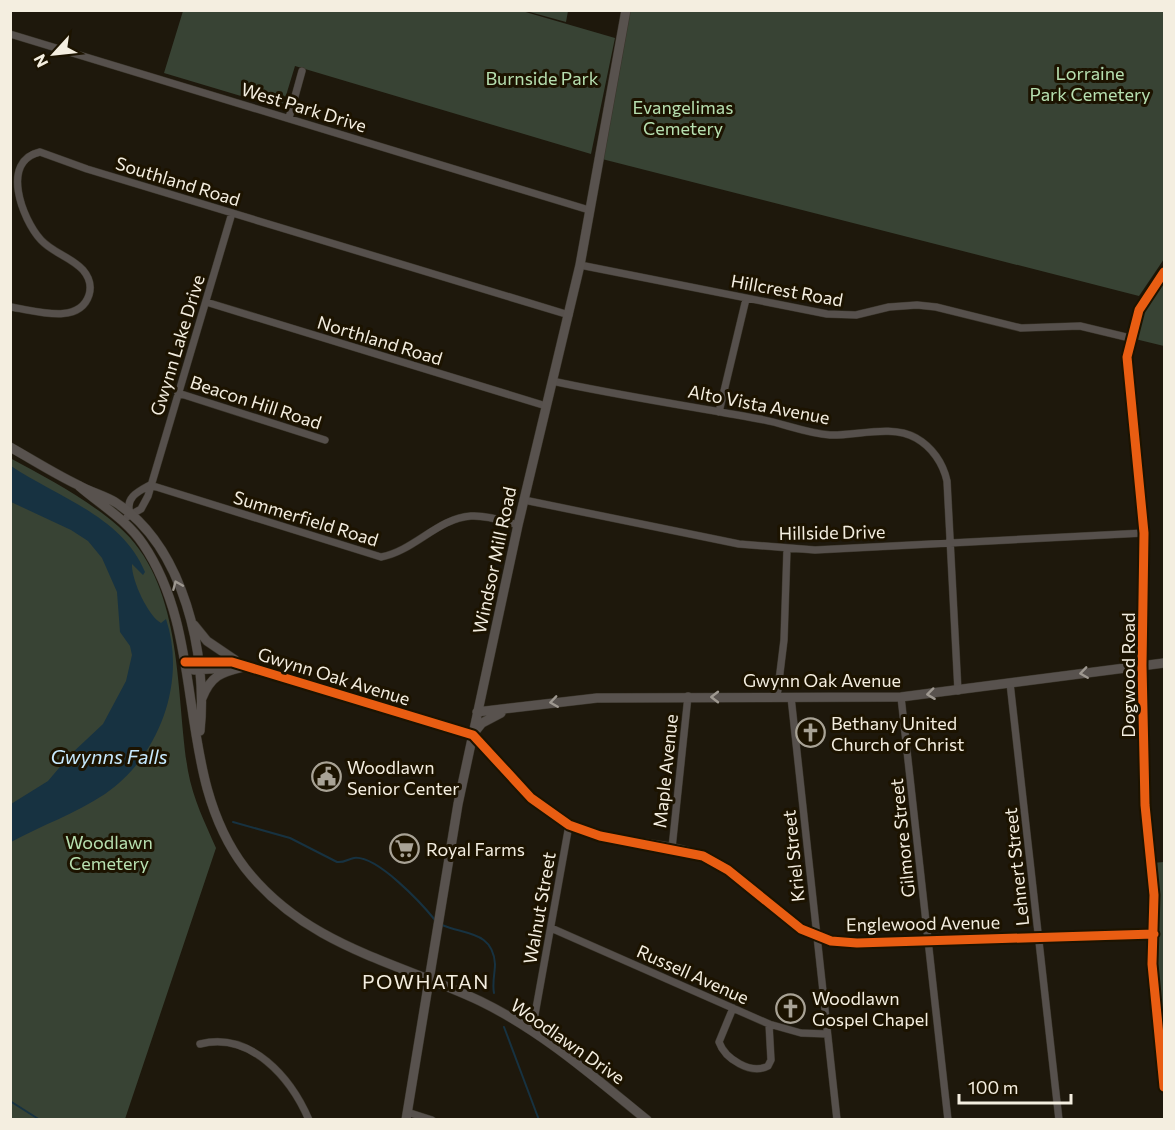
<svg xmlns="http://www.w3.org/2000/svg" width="1175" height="1130" viewBox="0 0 1175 1130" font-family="Commissioner,sans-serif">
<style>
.green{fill:#384334}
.water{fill:#173241}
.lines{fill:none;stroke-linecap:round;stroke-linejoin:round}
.stream{stroke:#173241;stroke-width:2}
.street-casing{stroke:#3a352b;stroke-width:8}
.secondary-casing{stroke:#3a352b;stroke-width:10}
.street{stroke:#56504c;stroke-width:7}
.secondary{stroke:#58524e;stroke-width:9}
.cycleway-casing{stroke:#1c1300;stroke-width:13}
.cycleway{stroke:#e95d12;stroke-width:9}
.oneway{stroke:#9e9890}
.labels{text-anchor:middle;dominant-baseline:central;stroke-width:6;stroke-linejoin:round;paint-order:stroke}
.park-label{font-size:18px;fill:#b7e0b0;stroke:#1c1300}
.street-label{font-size:18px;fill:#f4eee0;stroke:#1c1300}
.poi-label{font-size:18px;fill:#f4eee0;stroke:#1c1300;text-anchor:start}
.water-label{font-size:20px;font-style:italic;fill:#c7eaff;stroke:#1c1300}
.neighbourhood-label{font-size:20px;letter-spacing:1.5px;fill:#f4eee0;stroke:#1c1300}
</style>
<rect width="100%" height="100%" fill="#1e180c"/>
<path class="green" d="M183,11H522L615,38L591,154L295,66L284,102L278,107L164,73Z
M526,11L568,10V11L566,22Z
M630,11H1164V259L1139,296L602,159Z
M1164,272V346L1131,338L1145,300Z
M10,458C47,478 87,499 118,526C185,584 175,693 188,771C193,799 205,823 216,848L125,1119H11Z
M1164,862V1064L1153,959L1152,863Z"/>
<path class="water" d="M11,466C57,497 122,516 145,572L143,575L132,564C131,579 148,616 161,623L166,619C187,682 159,757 105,794C75,814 42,825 11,842V804L48,781L70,755L103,724L126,681L132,655L130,646L120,632L117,592L102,558L88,541L71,530L11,502Z"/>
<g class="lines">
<path class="stream" d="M233,822L290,838L337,862C344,863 348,859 354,858C377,855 422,904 435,920
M442,925C465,935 493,931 495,964C495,973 492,983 494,993
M504,1027L539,1120
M10,1101L40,1120"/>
<defs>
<path id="street" d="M10,34L589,210
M289,118L302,71
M580,265L827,314L856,315L889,307L917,305L936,307L1021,328L1080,326L1130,338
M206,302L546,406
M10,307C34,310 79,326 89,295C92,285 89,277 83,270C71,257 53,253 41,240C22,219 0,161 40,152L87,169L569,315
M552,381C621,396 690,406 759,419C783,423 805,433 830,435C856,436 892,424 916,438C932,447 943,463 947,481L958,691
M178,393L325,440
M719,412L746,299
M150,485L381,557C414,551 438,518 471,516C487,515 503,521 518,525
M524,500L739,544L815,550L1144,533
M130,513C125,498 137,492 150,485
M127,517L141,509L148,496L232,213
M1010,683L1059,1120
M777,697L784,640L787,549
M791,697L837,1120
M901,697L948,1120
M473,735C510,776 545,825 603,836C639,843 681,843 714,861C771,891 783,938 857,943L1154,934
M672,848L688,696
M551,928L769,1024L801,1033L827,1034
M733,1008L719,1042C725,1059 751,1075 768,1066L771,1060L769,1024
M532,1031L569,825
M200,1044C251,1031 291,1078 309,1120
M407,1112L432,1120"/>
<path id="secondary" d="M1164,272L1139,310L1127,357L1144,533L1142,665L1145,805L1154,895L1152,964L1164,1087
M10,447C33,460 55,474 78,485C90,492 103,495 115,502C184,546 208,655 200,731
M79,486C101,505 127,520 143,544C209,641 173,774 245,868C306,946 395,961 480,1001C542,1031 594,1077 647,1120
M194,625L207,641L235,660
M185,662H232L473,735
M194,670L225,668
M202,698C211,676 221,672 243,667
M477,712L597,698L901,697L1164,663
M474,733L482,723L501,713
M406,1120L458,804L518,525L580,265L626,10"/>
</defs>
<use href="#street" class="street-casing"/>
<use href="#secondary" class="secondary-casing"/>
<use href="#street" class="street"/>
<use href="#secondary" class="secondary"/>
<defs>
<path id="cycleway" d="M1164,272L1139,310L1127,357L1144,533L1142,665L1145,805L1154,895L1152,964L1164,1087
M185,662H232L473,735L531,798L569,825L600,836L703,856L728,870L801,929L831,941L857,943L1154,934"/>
</defs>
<use href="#cycleway" class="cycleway-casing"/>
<use href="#cycleway" class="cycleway"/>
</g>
<defs><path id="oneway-chevron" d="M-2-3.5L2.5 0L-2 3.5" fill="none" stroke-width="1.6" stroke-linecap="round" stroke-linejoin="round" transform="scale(1.5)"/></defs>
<g class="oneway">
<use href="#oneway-chevron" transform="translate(177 585) rotate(-113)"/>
<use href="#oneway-chevron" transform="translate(1084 673) rotate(172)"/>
<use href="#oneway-chevron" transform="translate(931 694) rotate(173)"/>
<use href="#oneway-chevron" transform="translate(715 697) rotate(-180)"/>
<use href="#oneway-chevron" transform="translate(554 702) rotate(172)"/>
</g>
<defs>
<symbol id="church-ring" viewBox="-11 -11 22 22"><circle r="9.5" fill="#1c1300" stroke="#a9a396" stroke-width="1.5"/><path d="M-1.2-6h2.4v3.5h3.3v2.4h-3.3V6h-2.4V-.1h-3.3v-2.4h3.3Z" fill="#a9a396"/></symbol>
<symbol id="civic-ring" viewBox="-11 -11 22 22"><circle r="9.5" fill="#1c1300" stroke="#a9a396" stroke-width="1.5"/><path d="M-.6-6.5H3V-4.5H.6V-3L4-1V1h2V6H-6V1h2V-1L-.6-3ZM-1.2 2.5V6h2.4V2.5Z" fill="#a9a396"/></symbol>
<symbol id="supermarket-ring" viewBox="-11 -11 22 22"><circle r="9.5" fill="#1c1300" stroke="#a9a396" stroke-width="1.5"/><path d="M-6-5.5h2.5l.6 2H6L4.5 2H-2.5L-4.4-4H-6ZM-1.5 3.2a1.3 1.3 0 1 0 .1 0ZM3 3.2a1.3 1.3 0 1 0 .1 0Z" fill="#a9a396"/></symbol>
</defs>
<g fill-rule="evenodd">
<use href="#church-ring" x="794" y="716" width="33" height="33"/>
<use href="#civic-ring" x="310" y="760" width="33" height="33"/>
<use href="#supermarket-ring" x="388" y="832" width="33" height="33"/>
<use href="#church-ring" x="774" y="992" width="33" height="33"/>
</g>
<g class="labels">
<g class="park-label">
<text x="1090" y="73">Lorraine<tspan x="1090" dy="21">Park Cemetery</tspan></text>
<text x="542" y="78">Burnside Park</text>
<text x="683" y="107">Evangelimas<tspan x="683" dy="21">Cemetery</tspan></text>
<text x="109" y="842">Woodlawn<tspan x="109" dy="21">Cemetery</tspan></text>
</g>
<g class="street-label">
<text transform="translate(304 107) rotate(17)">West Park Drive</text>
<text transform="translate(178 181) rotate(17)">Southland Road</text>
<text transform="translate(787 290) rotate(10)">Hillcrest Road</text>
<text transform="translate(380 340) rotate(17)">Northland Road</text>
<text transform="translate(177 345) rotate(-73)">Gwynn Lake Drive</text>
<text transform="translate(256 402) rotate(18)">Beacon Hill Road</text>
<text transform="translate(759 404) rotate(11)">Alto Vista Avenue</text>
<text transform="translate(306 518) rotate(17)">Summerfield Road</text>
<text transform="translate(832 532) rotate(-1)">Hillside Drive</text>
<text transform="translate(494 560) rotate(-78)">Windsor Mill Road</text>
<text transform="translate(1128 675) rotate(-90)">Dogwood Road</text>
<text transform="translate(334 676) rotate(17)">Gwynn Oak Avenue</text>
<text x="822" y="680">Gwynn Oak Avenue</text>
<text transform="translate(665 771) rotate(-84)">Maple Avenue</text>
<text transform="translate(902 838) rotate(-96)">Gilmore Street</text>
<text transform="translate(793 856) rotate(-96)">Kriel Street</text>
<text transform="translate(1016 867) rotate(-96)">Lehnert Street</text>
<text transform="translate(539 908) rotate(-80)">Walnut Street</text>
<text transform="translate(923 923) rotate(-1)">Englewood Avenue</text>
<text transform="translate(693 974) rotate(24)">Russell Avenue</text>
<text transform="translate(568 1041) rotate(35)">Woodlawn Drive</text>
</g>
<g class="poi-label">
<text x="831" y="723">Bethany United<tspan x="831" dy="21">Church of Christ</tspan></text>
<text x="347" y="767">Woodlawn<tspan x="347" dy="21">Senior Center</tspan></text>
<text x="426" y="849">Royal Farms</text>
<text x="812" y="998">Woodlawn<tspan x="812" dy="21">Gospel Chapel</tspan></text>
</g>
<g class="water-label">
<text x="109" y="756">Gwynns Falls</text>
</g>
<g class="neighbourhood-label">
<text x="426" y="981">POWHATAN</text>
</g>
</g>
<rect width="1175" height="1130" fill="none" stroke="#f4eee0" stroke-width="24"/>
<g transform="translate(54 54) rotate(243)" stroke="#1c1300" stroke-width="4.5" paint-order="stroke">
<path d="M0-4.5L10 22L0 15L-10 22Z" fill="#f4eee0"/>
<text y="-9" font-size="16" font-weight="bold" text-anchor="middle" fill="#f4eee0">N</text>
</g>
<path d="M959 1094v9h112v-9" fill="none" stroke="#f4eee0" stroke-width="3"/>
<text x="968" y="1094" font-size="18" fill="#f4eee0" stroke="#1c1300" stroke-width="4.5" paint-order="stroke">100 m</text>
</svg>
